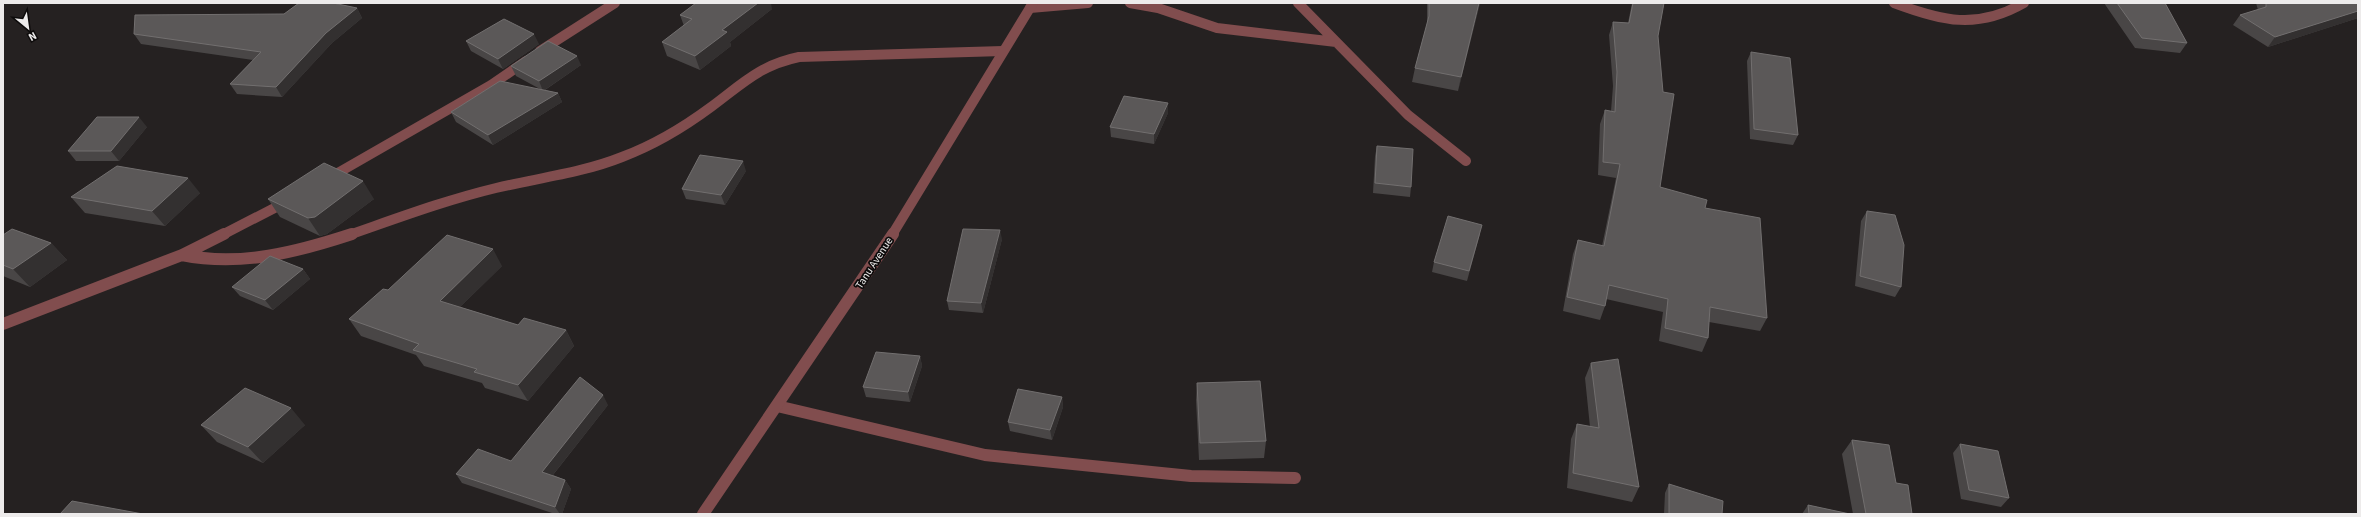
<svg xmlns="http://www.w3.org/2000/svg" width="2361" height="517" viewBox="0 0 2361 517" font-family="'Source Sans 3',sans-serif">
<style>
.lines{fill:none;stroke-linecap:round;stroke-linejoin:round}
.minor-far1{stroke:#814d4e;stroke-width:10}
.minor{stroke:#814d4e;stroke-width:12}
.tertiary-far1{stroke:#814d4e;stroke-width:10}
.tertiary{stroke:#814d4e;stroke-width:12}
.wall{fill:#494646}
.shaded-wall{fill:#333030}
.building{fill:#5b5858;stroke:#726f6f}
.labels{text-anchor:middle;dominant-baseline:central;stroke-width:3.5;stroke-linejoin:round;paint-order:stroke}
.street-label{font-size:11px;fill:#edebeb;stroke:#0d0b0b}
</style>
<rect width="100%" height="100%" fill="#252121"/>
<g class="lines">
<path class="minor-far1" d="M1130,3L1158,8L1217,28L1336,42
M1298,3L1408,115L1466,161
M1894,3C1942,21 1977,30 2024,3
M1030,8L1088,3
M540,51L615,3
M329,178L491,85L526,61
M222,235L288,201
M349,235C398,218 446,200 496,188C538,178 582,173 622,157C654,145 684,127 711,107C742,84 760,65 799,57L1003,51"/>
<path class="minor" d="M182,255C241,267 297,252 352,234
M3,324L182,255L224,234
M777,406L985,455L1191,476L1295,478"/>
<path class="tertiary-far1" d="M892,235L1033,3"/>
<path class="tertiary" d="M703,514L893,234"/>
</g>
<path class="wall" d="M1427,3H1480L1458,91L1412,82L1415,68L1427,24Z
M1632,3H1664L1658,36L1660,187L1705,208L1767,318L1760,331L1709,322L1708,338L1702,352L1659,341L1663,312L1606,299L1605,306L1600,320L1563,311L1573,254L1578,240L1602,246L1616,178L1598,175L1600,124L1605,110L1611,111L1613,86L1609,35L1613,22L1628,23Z
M2104,3H2165L2187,43L2180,53L2135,48Z
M2256,3H2358V18L2268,47L2233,25L2240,15L2258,10Z
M357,8L362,18L332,43L282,97L237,94L230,84L253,60L141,44L134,34L284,14Z
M772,9L730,42L731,46L700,70L667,56L662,42L684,26L680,15Z
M466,41L539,44L503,69L471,51Z
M1751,52L1798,135L1793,145L1750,139L1747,61Z
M581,65L545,90L558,93L562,102L493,145L456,122L451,112L540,89L516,76L511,66Z
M1168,113L1154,144L1111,137L1110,127Z
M147,127L119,161H76L68,151Z
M1377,146L1411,187L1410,197L1373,193L1375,156Z
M746,171L725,205L686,199L682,189Z
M200,193L165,226L85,213L71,197Z
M268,199H374L327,234L320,236L280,217Z
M1867,211L1901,287L1895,297L1855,286L1861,221Z
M1480,234L1467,281L1432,272L1434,262Z
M3,235L51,243L67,260L30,287L3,276Z
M1002,239L983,313L949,310L947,301Z
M502,266L460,307L518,325L566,330L574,346L528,401L485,388L482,383L424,366L416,355L361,336L349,319L388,290Z
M303,269L310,279L273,310L240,296L232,287Z
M920,356L922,366L910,402L866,397L863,387Z
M1591,363L1639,487L1632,502L1567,488L1571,439L1577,424L1590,427L1585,378Z
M1197,383L1266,441L1264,458L1199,460L1196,400Z
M1062,397L1063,407L1052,440L1010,431L1008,422Z
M608,405L553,475L565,480L571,489L562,514H555L462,483L456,474L511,461Z
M201,425H305L263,463L217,442Z
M1852,440L1896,483L1912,514H1853L1842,454Z
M1960,444L2009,498L2001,507L1961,499L1953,453Z
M1669,484L1722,514H1664L1665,493Z
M1808,505L1850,514H1802Z"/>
<path class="shaded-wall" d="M758,3H771L772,9L730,42L731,46L700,70L695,56L722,30Z
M1479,3H1480L1458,91L1461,77Z
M357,8L362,18L332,43L282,97L276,87L326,33Z
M2358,11V18L2268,47L2275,37Z
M534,34L539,44L503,69L498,59Z
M577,56L581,65L543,91L539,81Z
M558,93L562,102L493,145L488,135Z
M1168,103V113L1154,144V134Z
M139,117L147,127L119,161L111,151Z
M743,161L746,171L725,205L721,195Z
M188,178L200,193L165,226L152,211Z
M363,181L374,199L327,234L320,236L308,218Z
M1000,230L1002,239L983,313L981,303Z
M51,243L67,260L30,287L13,269Z
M493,249L502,266L450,317L440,301Z
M303,269L310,279L273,310L265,300Z
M566,330L574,346L528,401L518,385Z
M920,356L922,366L910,402L908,392Z
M603,395L608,405L548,481L542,472Z
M1062,397L1063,407L1052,440L1050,430Z
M291,408L305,425L263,463L248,447Z
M565,480L571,489L562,514H560L555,507Z"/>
<path class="building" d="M299,3H333L357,8L326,33L276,87L230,84L261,52L134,34L135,15L284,14Z
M696,3H758L722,30L727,32L695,56L662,42L692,19L680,15Z
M1429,3H1479L1461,77L1415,68L1429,16Z
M1633,3H1664L1658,36L1663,92L1674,94L1660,187L1707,200L1705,208L1760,218L1767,318L1710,307L1708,338L1665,328L1668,299L1609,285L1605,306L1567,297L1578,240L1604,246L1620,164L1603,162L1605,110L1615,112L1617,72L1613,22L1629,23Z
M2117,3H2165L2187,43L2142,38Z
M2266,3H2358V11L2275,37L2240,15L2266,7Z
M504,19L534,34L498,59L466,41Z
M548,41L577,56L539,81L511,66Z
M1751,52L1790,58L1798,135L1754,129Z
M500,81L558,93L488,135L451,112Z
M1124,96L1168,103L1154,134L1110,127Z
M97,117H139L111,151H68Z
M1377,146L1413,149L1411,187L1375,183Z
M700,155L743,161L721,195L682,189Z
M324,163L363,181L315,217L308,218L268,199Z
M117,166L188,178L152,211L71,197Z
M1867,211L1895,215L1904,245L1901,287L1860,276Z
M1448,216L1482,225L1469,271L1434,262Z
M12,229L51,243L13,269L3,265V235Z
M963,229L1000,230L981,303L947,301Z
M447,235L493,249L440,301L518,325L524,318L566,330L518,385L474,372L477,369L413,350L419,344L349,319L383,289L388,290Z
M270,256L303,269L265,300L232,287Z
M876,352L920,356L908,392L863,387Z
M1618,359L1639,487L1573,473L1577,424L1599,428L1591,363Z
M580,377L603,395L542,472L565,480L555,507L456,474L478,449L511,461Z
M1260,381L1266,441L1200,443L1197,383Z
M245,388L291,408L248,447L201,425Z
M1018,389L1062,397L1050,430L1008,422Z
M1852,440L1889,445L1896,483L1908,485L1912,514H1866Z
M1960,444L1998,451L2009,498L1969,490Z
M1669,484L1723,501L1722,514H1669Z
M72,501L143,514H60Z
M1808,505L1850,514H1809Z"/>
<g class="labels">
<g class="street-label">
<text transform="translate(874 263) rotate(-57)">Tanu Avenue</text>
</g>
</g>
<rect width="2361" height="517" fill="none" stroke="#edebeb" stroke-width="8"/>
<g transform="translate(28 28) rotate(151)" stroke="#0d0b0b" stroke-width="3" paint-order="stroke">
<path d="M0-3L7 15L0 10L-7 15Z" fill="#edebeb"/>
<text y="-6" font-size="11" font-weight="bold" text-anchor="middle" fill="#edebeb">N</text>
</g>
</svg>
